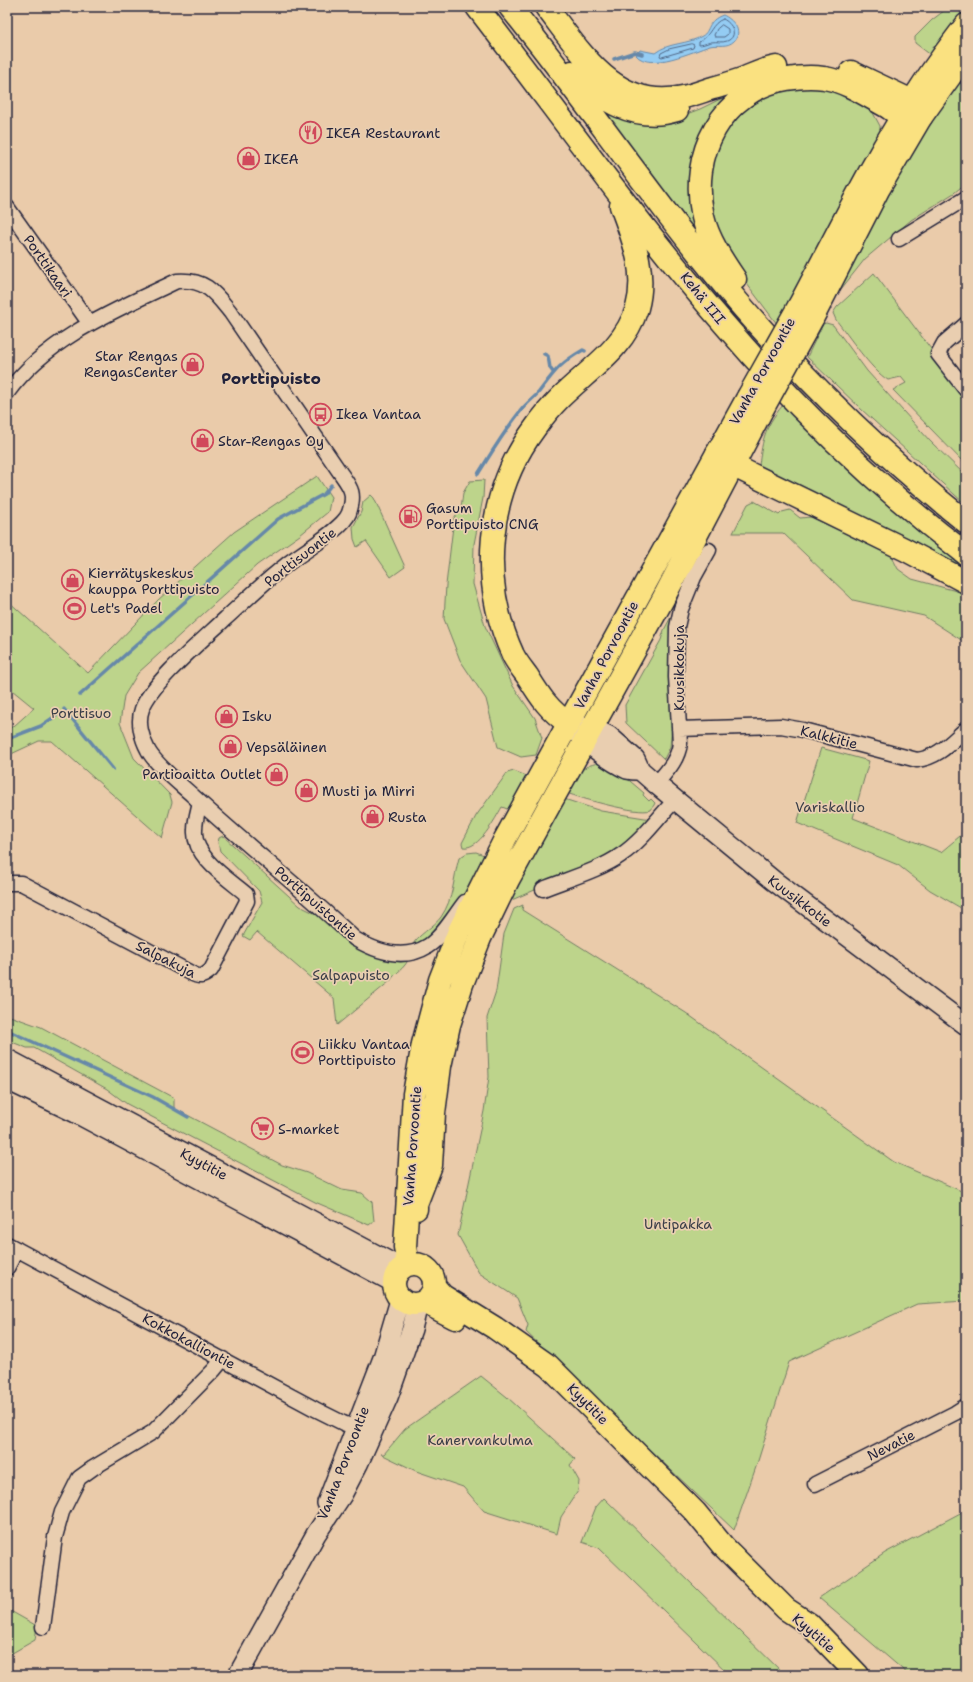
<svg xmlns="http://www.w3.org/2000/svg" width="973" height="1682" viewBox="0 0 973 1682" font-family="'Shantell Sans',sans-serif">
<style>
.green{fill:#bdd48b;stroke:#707b63}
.water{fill:#94ccf3;stroke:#6688a9}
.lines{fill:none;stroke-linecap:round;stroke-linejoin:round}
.shore{stroke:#506685;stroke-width:1}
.stream{stroke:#6688a9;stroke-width:3.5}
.street-casing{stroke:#22223b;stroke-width:17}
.secondary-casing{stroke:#22223b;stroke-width:22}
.primary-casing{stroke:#22223b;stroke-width:25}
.highway-casing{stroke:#22223b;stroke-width:25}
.street{stroke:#e9ceb0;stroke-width:14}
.secondary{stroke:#e9ceb0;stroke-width:19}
.primary{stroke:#fae180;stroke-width:22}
.highway{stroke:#fae180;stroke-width:22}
.primary-bridge-casing{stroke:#22223b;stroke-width:25;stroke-linecap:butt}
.primary-bridge{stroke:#fae180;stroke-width:22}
.labels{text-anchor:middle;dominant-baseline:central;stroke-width:3.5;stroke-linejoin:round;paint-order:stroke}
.poi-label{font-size:14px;fill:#22223b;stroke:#e9ceb0;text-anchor:start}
.street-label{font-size:14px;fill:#22223b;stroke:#e9ceb0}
.park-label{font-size:14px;fill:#393d47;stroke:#e9ceb0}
.quarter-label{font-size:16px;font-weight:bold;fill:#22223b;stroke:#e9ceb0}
</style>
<rect width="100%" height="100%" fill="#eacbaa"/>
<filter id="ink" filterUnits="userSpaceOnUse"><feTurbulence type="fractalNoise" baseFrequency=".025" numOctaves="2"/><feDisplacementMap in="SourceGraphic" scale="8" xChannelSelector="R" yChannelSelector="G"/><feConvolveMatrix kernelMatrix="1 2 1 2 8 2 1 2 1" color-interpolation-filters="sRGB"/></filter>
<g filter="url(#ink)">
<path class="green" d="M949,7H966V10L938,47L933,46L934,53L932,56L915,43V37L932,20Z
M955,80L966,87V183L954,193L911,220L865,259L830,303V296C873,225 912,151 955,80Z
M753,83L715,117L705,246L597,103L684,115L700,109Z
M812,87L830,90L862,104L872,111L880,126V137L777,324L747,284L730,259L711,213L707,180L724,129L748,105L777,91Z
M874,273L931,349L941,366L966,399V465L893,390L906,383L901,377L888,380C871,370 849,336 836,320L833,313L837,307Z
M826,323L833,325L867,371L930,441L966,476V505L861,409L807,357L823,324Z
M783,405C839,464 900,519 966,567V577L758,471C763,441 762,430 783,405Z
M317,476L331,497L328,512L300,535L257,565L138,673L124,696L120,723L134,758L170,795L172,802L162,838L52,741H39L7,756V729L14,726L34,708L7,686V600L88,673L158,600L234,532Z
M484,480L483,498L474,544L473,584L485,626L513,686L535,718L542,738L536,755L521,757L498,747L486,699L460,660L444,619L446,585L454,518L461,508L463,493L470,481Z
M371,495L374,498L405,567L391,577L366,541L357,547L354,539L353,527L361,512L363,502Z
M754,501L779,515L782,512L790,510L800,518L811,517L891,555L898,569L912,579L960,592L966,596V643L924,616L853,600L783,533H733L748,504Z
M673,613L672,725L670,747L664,759L626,723L625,705L661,640L664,630Z
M821,748L869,761L853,818L941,852L966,831V911L930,890L898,865L797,823Z
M599,763L617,770L644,793L643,795L649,801L651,799L655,803L654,805C654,806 650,809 650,810C639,815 579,798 567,793C576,777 579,766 599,763Z
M514,771L529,777L510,810L502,807C495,819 479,850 463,847L462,843L476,816L507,773Z
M564,799L601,811L651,819L623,848L602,861L507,902Z
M223,836L300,906L408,960C404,969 395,973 390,981L337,1025L334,998L257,932L250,940L243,936L262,902L259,891L220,851L218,843L219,838Z
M476,852L484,855L460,901L445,924L425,941L413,945C415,937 435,926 441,917C454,898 453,879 459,858L467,853Z
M523,905L522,910L686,1013L894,1162L966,1193V1301L917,1304L789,1362L757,1464L734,1530L526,1332L528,1325L517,1298L479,1273L458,1235L484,1111L489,1077L487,1018L496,991L504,934L514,909Z
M7,1015L41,1027L174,1098V1108L282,1165L307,1173L342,1190L362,1193L372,1202L374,1221L369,1225L315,1202L127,1104L107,1089L34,1048H27L7,1040Z
M481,1376L507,1397L575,1459L570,1465L579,1481L578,1491L561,1517L557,1534L484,1511L463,1487L416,1471L381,1454H384L405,1429Z
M604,1498L785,1675H730L599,1548L582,1542L596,1507Z
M966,1510V1675H909L819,1598L885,1553Z
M7,1609L37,1626L35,1640L7,1656Z"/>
<path class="water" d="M723,15C732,19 744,31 734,41C727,48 718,44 710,46C693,51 650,72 636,55L640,50L655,53C669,42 687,45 702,36C711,31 706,21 723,15Z"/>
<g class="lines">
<path class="shore" d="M723,19C732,23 739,36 727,41C722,43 717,41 711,42C707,43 703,45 699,45V42C711,36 711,23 723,19Z
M722,25L728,29V34L724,37H715L714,35L717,29Z
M692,44L694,45L693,48L662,57L660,56L661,53L669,49Z"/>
<path class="stream" d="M614,59L635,52L642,54
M544,354L548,356L550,368L553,372
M478,474C492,452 506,428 523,408C528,402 534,398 539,392C555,371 559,364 583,350L585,351
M80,695L278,519L324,494L331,485
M64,709L113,769
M7,739L41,726L57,715
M7,1030L153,1097L188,1117"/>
<defs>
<path id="street" d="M7,207L90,324
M899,239L966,198
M966,324L944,343L938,354L966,390
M7,393C48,337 116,310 177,281C206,279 215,293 231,313L339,471C350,487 356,492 349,513C343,529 301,553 286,565C265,581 246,600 226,618C205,638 151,683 142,709C137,722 142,739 148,750C155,764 180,784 192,795C245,844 302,889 355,939C377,952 404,961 428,946C443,936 454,916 465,902
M679,729L781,726L803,730L917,760C938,758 951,742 966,729
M656,784C667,771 678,760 680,743L676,677L677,627L681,609L694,577L709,550
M7,883H21L191,973C200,978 203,977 211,970L247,901L246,894C227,878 193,857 195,830C195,820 198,811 200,802
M543,889C568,879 600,870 621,855C642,841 658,818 675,800
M7,1244L315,1409L343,1423L364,1431
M7,1268L17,1249
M815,1484L955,1413L966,1406
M43,1627L55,1537L62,1512L79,1478L93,1468L153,1432L214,1370L223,1359"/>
<path id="secondary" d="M578,726L591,727L609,736L635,759L640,770L656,784L774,881L966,1025
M574,730C586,743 611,762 627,769C631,770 636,770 640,770
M7,1059L401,1268
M7,1080L76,1113L393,1282
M327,1503L383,1358L400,1300
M238,1675L316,1534L342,1495L358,1464L388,1397L412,1329L418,1304"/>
<path id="primary" d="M799,306C838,233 874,157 920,89C934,67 950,46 966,25
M812,319L878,190L921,117L966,54
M416,1209V1204L431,1165L434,1113L440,1066L449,1025L462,984L480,938L508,880L663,599L762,410
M394 1284a20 20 0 1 1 40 0a20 20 0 1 1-40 0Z
M408,1265L405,1247L414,1094L423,1044L440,980L459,931L505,839L748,397
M434,1286L443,1296L495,1328L549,1366L695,1512L723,1546L786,1609L809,1624L858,1675
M424,1302L455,1318"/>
<path id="highway" d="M477,7C559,113 637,224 725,325C797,409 878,487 966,554
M510,7C589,104 658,208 739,303C806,381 886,458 966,522
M546,7C581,52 615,112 683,97C693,95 703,91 713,88C721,86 730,83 739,80C751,76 763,69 776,67
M572,72C601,100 635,123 677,110
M851,72L912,101L921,117
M735,279C722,260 708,239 703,217C689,155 721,90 787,79C799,77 812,76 824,78C845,81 866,95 884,105C890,108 896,114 903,116C908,117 915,117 921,117
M717,453L732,465L904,549L966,582
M569,724C549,710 541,698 528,677C523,670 517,663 513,655C479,581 486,494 535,428C542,418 551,407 560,398C588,370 625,348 637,308C647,271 633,239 621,206"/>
</defs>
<use href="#street" class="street-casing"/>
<use href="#secondary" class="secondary-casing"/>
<use href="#primary" class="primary-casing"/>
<use href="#highway" class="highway-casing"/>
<use href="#street" class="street"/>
<use href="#secondary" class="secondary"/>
<use href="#primary" class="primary"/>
<use href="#highway" class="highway"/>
<defs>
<path id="primary-bridge" d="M748,397L799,306
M762,410L812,319"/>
</defs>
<use href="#primary-bridge" class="primary-bridge-casing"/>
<use href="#primary-bridge" class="primary-bridge"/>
</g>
</g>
<defs>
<symbol id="restaurant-ring" viewBox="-11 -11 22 22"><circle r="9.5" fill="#e9ceb0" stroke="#d1495b" stroke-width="1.5"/><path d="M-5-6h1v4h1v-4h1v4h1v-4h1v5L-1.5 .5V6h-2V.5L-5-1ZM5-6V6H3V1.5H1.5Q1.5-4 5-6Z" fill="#d1495b"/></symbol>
<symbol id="shop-ring" viewBox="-11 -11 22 22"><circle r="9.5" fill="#e9ceb0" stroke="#d1495b" stroke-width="1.5"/><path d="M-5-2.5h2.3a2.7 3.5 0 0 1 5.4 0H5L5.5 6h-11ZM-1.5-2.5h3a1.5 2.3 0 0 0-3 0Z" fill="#d1495b"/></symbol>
<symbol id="bus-ring" viewBox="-11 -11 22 22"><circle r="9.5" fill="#e9ceb0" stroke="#d1495b" stroke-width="1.5"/><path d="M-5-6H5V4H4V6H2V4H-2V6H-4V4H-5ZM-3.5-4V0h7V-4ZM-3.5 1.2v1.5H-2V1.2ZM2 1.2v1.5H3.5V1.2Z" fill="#d1495b"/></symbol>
<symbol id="fuel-ring" viewBox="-11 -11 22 22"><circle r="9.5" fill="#e9ceb0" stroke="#d1495b" stroke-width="1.5"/><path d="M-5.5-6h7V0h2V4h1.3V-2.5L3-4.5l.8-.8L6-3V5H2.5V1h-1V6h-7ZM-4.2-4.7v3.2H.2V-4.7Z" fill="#d1495b"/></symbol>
<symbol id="stadium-ring" viewBox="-11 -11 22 22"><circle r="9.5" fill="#e9ceb0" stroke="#d1495b" stroke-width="1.5"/><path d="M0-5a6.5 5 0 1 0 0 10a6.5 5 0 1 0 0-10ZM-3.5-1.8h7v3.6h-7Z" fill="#d1495b"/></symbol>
<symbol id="supermarket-ring" viewBox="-11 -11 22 22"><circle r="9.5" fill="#e9ceb0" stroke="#d1495b" stroke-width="1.5"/><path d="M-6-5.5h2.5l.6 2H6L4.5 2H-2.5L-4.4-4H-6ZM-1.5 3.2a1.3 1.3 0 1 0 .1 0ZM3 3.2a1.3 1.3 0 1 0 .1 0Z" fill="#d1495b"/></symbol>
</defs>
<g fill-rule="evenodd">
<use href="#restaurant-ring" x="298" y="120" width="25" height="25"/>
<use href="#shop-ring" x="236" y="146" width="25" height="25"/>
<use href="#shop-ring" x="180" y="352" width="25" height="25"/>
<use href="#bus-ring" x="308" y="402" width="25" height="25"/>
<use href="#shop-ring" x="190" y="428" width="25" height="25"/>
<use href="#fuel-ring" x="398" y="504" width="25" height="25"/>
<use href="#shop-ring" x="60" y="568" width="25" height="25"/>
<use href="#stadium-ring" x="62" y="596" width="25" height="25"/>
<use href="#shop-ring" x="214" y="704" width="25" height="25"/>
<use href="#shop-ring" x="218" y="734" width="25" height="25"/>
<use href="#shop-ring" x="264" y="762" width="25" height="25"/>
<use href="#shop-ring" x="294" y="778" width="25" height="25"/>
<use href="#shop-ring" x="360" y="804" width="25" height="25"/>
<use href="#stadium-ring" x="290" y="1040" width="25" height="25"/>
<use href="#supermarket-ring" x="250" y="1116" width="25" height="25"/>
</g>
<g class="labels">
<g class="poi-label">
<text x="326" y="133">IKEA Restaurant</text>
<text x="264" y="159">IKEA</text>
<text x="178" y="356" text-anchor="end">Star Rengas<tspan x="178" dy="16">RengasCenter</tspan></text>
<text x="336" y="414">Ikea Vantaa</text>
<text x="218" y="441">Star-Rengas Oy</text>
<text x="426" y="508">Gasum<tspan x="426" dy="16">Porttipuisto CNG</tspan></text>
<text x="88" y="573">Kierrätyskeskus<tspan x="88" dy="16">kauppa Porttipuisto</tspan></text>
<text x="90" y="608">Let's Padel</text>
<text x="242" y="716">Isku</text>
<text x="246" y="747">Vepsäläinen</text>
<text x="262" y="774" text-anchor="end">Partioaitta Outlet</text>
<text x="322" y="791">Musti ja Mirri</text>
<text x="388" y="817">Rusta</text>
<text x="318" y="1044">Liikku Vantaa<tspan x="318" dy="16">Porttipuisto</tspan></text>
<text x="278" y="1129">S-market</text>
</g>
<g class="street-label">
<text transform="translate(48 266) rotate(55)">Porttikaari</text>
<text transform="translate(703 298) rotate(51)">Kehä III</text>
<text transform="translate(762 371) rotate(-61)">Vanha Porvoontie</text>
<text transform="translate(300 557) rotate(-38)">Porttisuontie</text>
<text transform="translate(606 655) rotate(-62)">Vanha Porvoontie</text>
<text transform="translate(679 668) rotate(-90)">Kuusikkokuja</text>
<text transform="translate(829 737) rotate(14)">Kalkkitie</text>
<text transform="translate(800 901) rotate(37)">Kuusikkotie</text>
<text transform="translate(316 903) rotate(41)">Porttipuistontie</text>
<text transform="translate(166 959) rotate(27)">Salpakuja</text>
<text transform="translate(412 1146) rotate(-86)">Vanha Porvoontie</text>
<text transform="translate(204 1164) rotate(28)">Kyytitie</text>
<text transform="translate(189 1341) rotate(28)">Kokkokalliontie</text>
<text transform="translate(588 1404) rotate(45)">Kyytitie</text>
<text transform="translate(891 1445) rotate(-27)">Nevatie</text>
<text transform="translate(343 1463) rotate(-69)">Vanha Porvoontie</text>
<text transform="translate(814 1633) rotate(41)">Kyytitie</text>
</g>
<g class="park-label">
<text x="81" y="713">Porttisuo</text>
<text x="830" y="807">Variskallio</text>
<text x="351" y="975">Salpapuisto</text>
<text x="678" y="1224">Untipakka</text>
<text x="480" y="1440">Kanervankulma</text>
</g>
<g class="quarter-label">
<text x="271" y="378">Porttipuisto</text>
</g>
</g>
<rect width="973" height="1682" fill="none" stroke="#e9ceb0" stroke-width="24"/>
<rect x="12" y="12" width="949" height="1658" fill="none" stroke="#22223b" stroke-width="1.5" filter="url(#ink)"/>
</svg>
